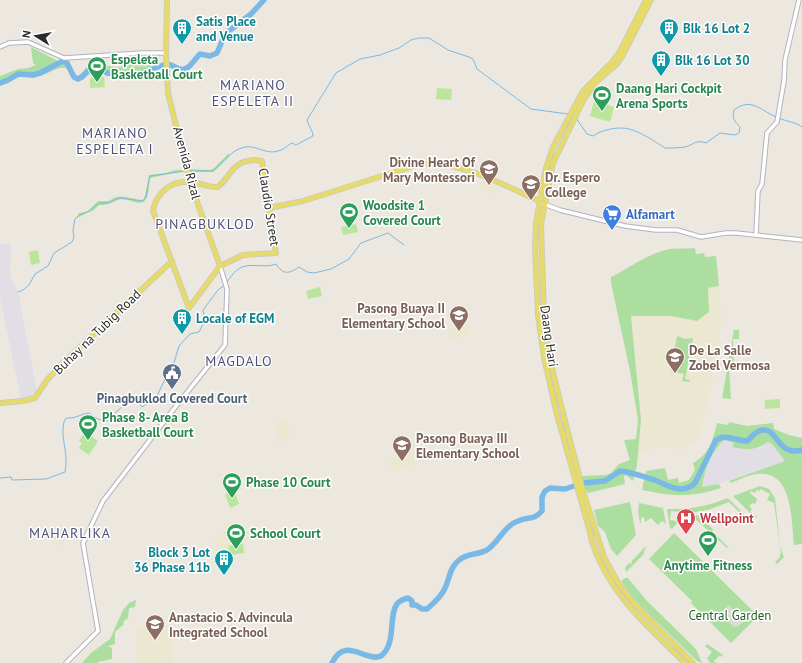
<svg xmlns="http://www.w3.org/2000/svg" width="802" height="663" viewBox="0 0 802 663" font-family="'PT Sans',sans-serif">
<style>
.industrial{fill:#e1dfe5}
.education{fill:#ece7d0}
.green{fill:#acdea0}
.pitch{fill:#bbe49c}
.plaza{fill:#dcdbd5}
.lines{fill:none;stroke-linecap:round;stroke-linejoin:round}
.stream{stroke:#7ab9e5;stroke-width:1}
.river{stroke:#7ab9e5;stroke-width:5.5}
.minor-casing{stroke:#b2b3be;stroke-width:5.5}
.major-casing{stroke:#c8c8c8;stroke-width:6}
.minor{stroke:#fff;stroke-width:3.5}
.major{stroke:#e6db6a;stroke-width:4.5}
.labels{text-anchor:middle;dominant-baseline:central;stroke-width:3;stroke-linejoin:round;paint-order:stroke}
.culture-label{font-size:13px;font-weight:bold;fill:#0d838f;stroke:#fff;text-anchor:start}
.leisure-label{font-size:13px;font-weight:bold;fill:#27864d;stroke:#fff;text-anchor:start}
.education-label{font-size:13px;font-weight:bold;fill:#785e54;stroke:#fff;text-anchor:start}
.street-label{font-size:13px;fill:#2b2b2b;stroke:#fff}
.shop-label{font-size:13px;font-weight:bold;fill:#366cbe;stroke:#fff;text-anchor:start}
.service-label{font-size:13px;font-weight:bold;fill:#4e5e75;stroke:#fff}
.health-label{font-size:13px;font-weight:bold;fill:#be3a42;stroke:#fff;text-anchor:start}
.park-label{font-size:13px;fill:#246320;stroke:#fff}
.neighbourhood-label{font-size:14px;letter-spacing:1px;fill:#4f5079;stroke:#fff}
</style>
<rect width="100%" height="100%" fill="#ece8df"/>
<path class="industrial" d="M11,243L10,277L18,291L37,392L31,396L21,399L0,298V244Z
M724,440L734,443L732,447L760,448L768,442L772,444L786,461L739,478L702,488L705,468L709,459Z"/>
<path class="education" d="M484,179L493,182L492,186L498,187L496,194L481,191Z
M719,286L721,322L718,352L704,417L697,439L690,446L682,449L659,447L649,449L641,455L637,461L641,420L636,356L631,316H671L697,321L709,312L708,288Z
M468,324L471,334L450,340L448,329Z
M175,411L181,415L176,425L177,428L175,430L177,434L171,438L162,428Z
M287,420L291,437L279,442L273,424Z
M411,452L415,465L393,472L389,459Z
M226,519L235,527L240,523L244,527L247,553L217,557L215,538L221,537Z
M53,531L65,539L61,546L48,537Z
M173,625L174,663H137L136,627Z"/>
<path class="green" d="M31,47L58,61L67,60L70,64L76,76L79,75C87,69 90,59 101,59L107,66L121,67V58L151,55V67L164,62V65L139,76H106L97,65L94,66L82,79L77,81L71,76L66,68H59L41,76H21L8,83L0,86V76L18,69L28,68L36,65L33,63Z
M229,153V157L213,172H190L189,169L210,170L214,168Z
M175,170H184V171L150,178C148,186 151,204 138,203C133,202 128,199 123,199C117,199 113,203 108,204C105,205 102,205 99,205L94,210L77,218L79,213L87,212L98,201H109C119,192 130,199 143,200L145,196L149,175L166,173Z
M695,248L696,254L704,253L705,257L716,256L719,286L708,288L709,312L697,321L671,316H631L641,420L637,465L633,481L626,475L624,476L625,484L588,493L585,489L582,476L606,475L611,473L619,464L630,460L624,440L636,439L638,420L630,371L611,283V277C627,269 653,251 670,249C679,248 687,249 695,248Z
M734,330H739V339H733L734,367H729L731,399L722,398Z
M677,336L685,339L693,338L685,379L690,380L689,382L682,381L684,374L671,371Z
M729,422L747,426L773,423L774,429L789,435L802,438V544L794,545C791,522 794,470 757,474C748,475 739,480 731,483L729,481L785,461L772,444L768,442C755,451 747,450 732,447L734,443L724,440C709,456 706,466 702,487L719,484L721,488C690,498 673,496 642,490L646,471L665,468L668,480L678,478L679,483L689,480L695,470L693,463C710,454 713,439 717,423L728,425Z
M760,486L769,489L775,498L780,546L784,557L777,564L775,562L780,557L779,555L781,554L774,503L767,500L770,494L761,489L759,491L757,490L755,493L751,491L750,493L757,499L755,504L753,503L749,506L752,509L750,511L757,517L755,518L733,496Z
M728,498L751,521L749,525L750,523L729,502L708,510L689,513L683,518L681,515V512L671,511L670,520L676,521L677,523L672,529L670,528L667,509C688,510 709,506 728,498Z
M630,502L636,535L617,556L611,549L605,532L598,526L594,510Z
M639,503L663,508L666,524L662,521L658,525L651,518L645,522L644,517L641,518V523H640L638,512Z
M698,515L713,529L712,531L727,546L729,545L727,548L701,524L691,516Z
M674,533L763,621L761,623L756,618L731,643L691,603L692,601L649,559Z
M646,546L643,555L626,572L625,568L629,563L631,564L632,563L631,562Z
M625,578H628L647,601L696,649L702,663L697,661L644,609L633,598L622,582V580Z
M136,600L135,607L129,608L128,618L123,622L124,624L115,632V644L108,646L112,648V659L98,662V663H82L91,653L110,639L123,610L129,603Z
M707,644L723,655L721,657L720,655L714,661L716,663H710L707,658L712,652L705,646Z"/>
<path class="pitch" d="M147,57V67L131,68V58Z
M104,77L105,87L90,88V78Z
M437,88L452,89L451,100L436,99Z
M594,101L614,107L610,122L590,116Z
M356,224L358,232L343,235L341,227Z
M38,250L40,263L31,265L29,252Z
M320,287L322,296L308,299L306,291Z
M780,399V408L765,409V400Z
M85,432L98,441L89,455L79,448L82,443L79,441Z
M234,490L239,504L230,508L225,494Z
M243,544L244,553L230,555L228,546Z"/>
<path class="plaza" d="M729,605L745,621L738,626L734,627L720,614Z"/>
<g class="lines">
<path class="stream" d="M576,118L587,134L593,136C601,130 619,126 629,129C641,132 654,141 665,148C671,148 679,148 685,147C694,145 695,139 706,143L720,133L735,135L739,133L740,127C734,121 732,118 734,110C751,97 760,110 776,117
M779,118C787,122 794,121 802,127
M189,171H213C224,163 230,150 245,147C256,145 267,155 278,151C283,150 287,146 292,143L296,145L313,136C313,130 308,126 307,120L336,73L360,59L380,55L399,48L411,40L419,38H429L448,50L469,57L473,59L477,69L481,72L531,109L568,114
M227,282C230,278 233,273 237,270C248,261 264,269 276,264C283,275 289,274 299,267L307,272L314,273L331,269L349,259L361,243L388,233L404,245
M18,292L23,290L29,285L35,274L48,266L54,253L72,242L74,237L73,230L75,219L79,215L89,211L99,203H108L119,198L143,201L146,196L150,176L185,171
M0,478L11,477L12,480L46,479L65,472C66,468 66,463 66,459C66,448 59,427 66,418C75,419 81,414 89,413C96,419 101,421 110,421L114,414L125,404L136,400L142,407L156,398L168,373L174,369L173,366L179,346L190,334L199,332L205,320L203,310L218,290L225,285"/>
<path class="river" d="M0,83L8,80L18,74L33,75L40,73L63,61L67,63L74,77L78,79L82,77L96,63L107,73L133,75L142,73L166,64C171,64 174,67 179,69C189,72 194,59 200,54L210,56L217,53L225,34L251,14L264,0
M332,663C345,635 366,663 381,656C397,643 388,616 397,604C399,601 404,599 408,598L412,601V605H416L422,609H427C434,603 442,596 445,588C450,578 449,569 458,561C466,553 478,555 487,550C499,542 504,526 518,521C528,516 533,521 542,511V497L545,491L550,488L565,489L583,483L605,481L620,471C632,472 645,477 657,481C669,486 683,495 695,483L716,440C726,433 736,441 747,441C751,438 754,433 759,431C774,425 777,447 789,450C793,452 798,451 802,450"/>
<defs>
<path id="minor" d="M0,47L9,43L28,42L64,58L142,53H166
M544,204L560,210L625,226L656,230H677L701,237L726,233H736L802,240
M756,235L758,191L762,184L767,133L777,122L784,81L785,60L799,0
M66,663L98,631L83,543L103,501L173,410L225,345L227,289L220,266"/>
<path id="major" d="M167,0L166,53L168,93L190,182L220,266
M646,0L619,53L612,62L583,91L553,147L546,168L536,223L535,246L538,315L544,357L556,411L591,536V539C608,593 646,625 685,663
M651,0L623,55L616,65L595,83L584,99L553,163L541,224L544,315L549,355L559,397L583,491L604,557L617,581L632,601L693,663
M254,160L262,161L276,253L243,255L220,266L189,308L153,211C156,192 172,180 191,182C200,183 209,188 218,187C233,174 231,162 254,160Z
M269,208L303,201L417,165C453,157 506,186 539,201
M0,403L23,401L35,398L47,380L64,362L172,261"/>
</defs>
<use href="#minor" class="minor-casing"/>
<use href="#major" class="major-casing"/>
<use href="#minor" class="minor"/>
<use href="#major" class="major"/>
</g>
<defs>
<symbol id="building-pin" viewBox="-11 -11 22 30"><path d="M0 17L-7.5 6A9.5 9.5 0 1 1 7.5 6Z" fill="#0f9aa8" stroke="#fff"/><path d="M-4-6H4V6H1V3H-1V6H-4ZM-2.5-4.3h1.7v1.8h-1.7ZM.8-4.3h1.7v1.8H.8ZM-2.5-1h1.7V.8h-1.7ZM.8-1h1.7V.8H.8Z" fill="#fff"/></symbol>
<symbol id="stadium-pin" viewBox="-11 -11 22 30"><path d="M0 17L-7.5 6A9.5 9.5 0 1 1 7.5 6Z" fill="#2e9e5b" stroke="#fff"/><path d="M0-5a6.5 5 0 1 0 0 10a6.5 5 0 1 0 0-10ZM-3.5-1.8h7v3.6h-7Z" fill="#fff"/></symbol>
<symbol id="school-pin" viewBox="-11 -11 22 30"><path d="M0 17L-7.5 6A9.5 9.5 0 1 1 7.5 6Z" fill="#8d6e63" stroke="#fff"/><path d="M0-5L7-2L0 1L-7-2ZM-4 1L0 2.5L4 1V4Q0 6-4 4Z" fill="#fff"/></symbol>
<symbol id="university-pin" viewBox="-11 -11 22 30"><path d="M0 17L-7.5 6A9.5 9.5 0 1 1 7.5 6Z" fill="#8d6e63" stroke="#fff"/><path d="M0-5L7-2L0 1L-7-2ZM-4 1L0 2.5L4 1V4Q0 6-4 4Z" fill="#fff"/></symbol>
<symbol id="supermarket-pin" viewBox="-11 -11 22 30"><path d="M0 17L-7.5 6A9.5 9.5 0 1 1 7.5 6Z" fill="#3f7fe0" stroke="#fff"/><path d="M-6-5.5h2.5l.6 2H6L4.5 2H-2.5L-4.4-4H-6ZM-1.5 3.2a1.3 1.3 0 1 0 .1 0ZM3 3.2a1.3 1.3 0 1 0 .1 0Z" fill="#fff"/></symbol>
<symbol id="civic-pin" viewBox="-11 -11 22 30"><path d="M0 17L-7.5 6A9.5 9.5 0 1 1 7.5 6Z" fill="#5c6f8a" stroke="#fff"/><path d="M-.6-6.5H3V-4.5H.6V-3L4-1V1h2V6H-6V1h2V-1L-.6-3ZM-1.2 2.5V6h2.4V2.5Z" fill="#fff"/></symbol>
<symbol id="hospital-pin" viewBox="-11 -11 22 30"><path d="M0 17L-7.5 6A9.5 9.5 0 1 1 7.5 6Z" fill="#e0444e" stroke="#fff"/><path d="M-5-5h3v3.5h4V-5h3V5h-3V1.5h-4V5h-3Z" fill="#fff"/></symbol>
</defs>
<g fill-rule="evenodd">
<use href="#building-pin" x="171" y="17" width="22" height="30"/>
<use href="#building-pin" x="658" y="17" width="22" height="30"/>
<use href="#building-pin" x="650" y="49" width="22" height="30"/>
<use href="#stadium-pin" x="86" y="55" width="22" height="30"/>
<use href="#stadium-pin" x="591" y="84" width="22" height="30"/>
<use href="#school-pin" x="478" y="158" width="22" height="30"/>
<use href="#university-pin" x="520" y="173" width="22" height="30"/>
<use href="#stadium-pin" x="338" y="201" width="22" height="30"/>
<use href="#supermarket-pin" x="601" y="203" width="22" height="30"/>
<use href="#school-pin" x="448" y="304" width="22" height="30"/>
<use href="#building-pin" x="171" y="307" width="22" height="30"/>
<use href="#school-pin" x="664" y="346" width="22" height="30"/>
<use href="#civic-pin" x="161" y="362" width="22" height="30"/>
<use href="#stadium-pin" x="77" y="413" width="22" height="30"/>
<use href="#school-pin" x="391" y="434" width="22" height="30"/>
<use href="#stadium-pin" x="221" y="471" width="22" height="30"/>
<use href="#hospital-pin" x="675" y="507" width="22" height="30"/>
<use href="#stadium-pin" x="225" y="522" width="22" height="30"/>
<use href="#stadium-pin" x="697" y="529" width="22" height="30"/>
<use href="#building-pin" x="213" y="548" width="22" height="30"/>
<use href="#school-pin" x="144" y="613" width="22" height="30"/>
</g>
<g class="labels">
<g class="culture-label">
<text x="196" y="21">Satis Place<tspan x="196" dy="15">and Venue</tspan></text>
<text x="683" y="28">Blk 16 Lot 2</text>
<text x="675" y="60">Blk 16 Lot 30</text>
<text x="196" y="318">Locale of EGM</text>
<text x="210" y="552" text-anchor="end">Block 3 Lot<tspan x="210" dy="15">36 Phase 11b</tspan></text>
</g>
<g class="leisure-label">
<text x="111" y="59">Espeleta<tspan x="111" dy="15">Basketball Court</tspan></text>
<text x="616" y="88">Daang Hari Cockpit<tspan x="616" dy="15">Arena Sports</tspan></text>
<text x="363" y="205">Woodsite 1<tspan x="363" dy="15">Covered Court</tspan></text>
<text x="102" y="417">Phase 8- Area B<tspan x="102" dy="15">Basketball Court</tspan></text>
<text x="246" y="482">Phase 10 Court</text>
<text x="250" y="533">School Court</text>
<text x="708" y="565" text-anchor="middle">Anytime Fitness</text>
</g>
<g class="education-label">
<text x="475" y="162" text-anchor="end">Divine Heart Of<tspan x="475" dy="15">Mary Montessori</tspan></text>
<text x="545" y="177">Dr. Espero<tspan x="545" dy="15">College</tspan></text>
<text x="445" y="308" text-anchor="end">Pasong Buaya II<tspan x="445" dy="15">Elementary School</tspan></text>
<text x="689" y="350">De La Salle<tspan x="689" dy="15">Zobel Vermosa</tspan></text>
<text x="416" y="438">Pasong Buaya III<tspan x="416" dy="15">Elementary School</tspan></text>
<text x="169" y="617">Anastacio S. Advincula<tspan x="169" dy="15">Integrated School</tspan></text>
</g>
<g class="street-label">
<text transform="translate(187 163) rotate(75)">Avenida Rizal</text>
<text transform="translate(269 207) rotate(81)">Claudio Street</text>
<text transform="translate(97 332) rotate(-44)">Buhay na Tubig Road</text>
<text transform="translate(549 336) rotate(82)">Daang Hari</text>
</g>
<g class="shop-label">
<text x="626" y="214">Alfamart</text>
</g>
<g class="service-label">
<text x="172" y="398">Pinagbuklod Covered Court</text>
</g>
<g class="health-label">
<text x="700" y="518">Wellpoint</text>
</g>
<g class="park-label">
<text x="730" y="615">Central Garden</text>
</g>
<g class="neighbourhood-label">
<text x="253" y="85">MARIANO<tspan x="253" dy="16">ESPELETA II</tspan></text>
<text x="115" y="133">MARIANO<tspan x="115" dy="16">ESPELETA I</tspan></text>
<text x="205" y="224">PINAGBUKLOD</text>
<text x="239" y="361">MAGDALO</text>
<text x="70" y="533">MAHARLIKA</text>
</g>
</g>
<g transform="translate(36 36) rotate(281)" stroke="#ffffff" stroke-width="3" paint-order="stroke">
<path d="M0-3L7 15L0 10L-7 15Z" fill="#2b2b2b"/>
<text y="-6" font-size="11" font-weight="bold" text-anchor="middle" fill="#2b2b2b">N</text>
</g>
</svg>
